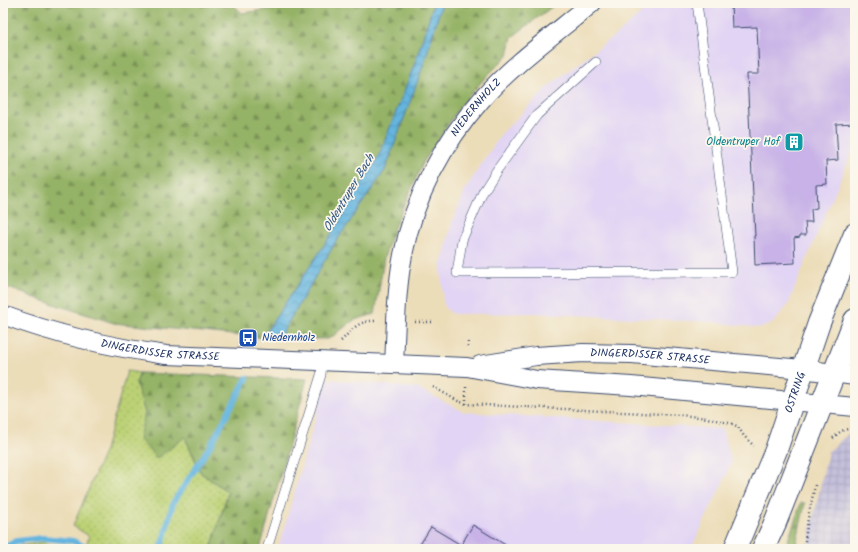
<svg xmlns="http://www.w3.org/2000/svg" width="858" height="552" viewBox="0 0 858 552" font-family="Kalam,sans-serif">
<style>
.built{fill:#e1d4f4}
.industrial{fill:url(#industrial-grid)}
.grass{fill:url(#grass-dots);stroke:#6c806a}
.forest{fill:url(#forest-firs);stroke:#587162}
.water{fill:url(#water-waves);stroke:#40729e}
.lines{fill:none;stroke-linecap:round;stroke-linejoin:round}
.stream{stroke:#65b5df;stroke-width:6}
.building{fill:#c8b2e7}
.service-casing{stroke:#3a496c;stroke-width:10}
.minor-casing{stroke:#3a496c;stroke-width:20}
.secondary-casing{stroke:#3a496c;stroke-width:24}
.path{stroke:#3a496c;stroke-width:2.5;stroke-dasharray:1 3;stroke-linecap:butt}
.service{stroke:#fff;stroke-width:9}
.minor{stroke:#fff;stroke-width:18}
.secondary{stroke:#fff;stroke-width:22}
.labels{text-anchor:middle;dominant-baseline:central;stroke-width:3.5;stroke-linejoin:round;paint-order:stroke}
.street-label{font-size:11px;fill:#1b2f5e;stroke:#fbf7ec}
.culture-label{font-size:11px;fill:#0d838f;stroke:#fbf7ec;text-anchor:end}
.transit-label{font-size:11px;fill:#164399;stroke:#fbf7ec;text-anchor:start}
.water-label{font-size:12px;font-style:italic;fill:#315785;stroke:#fbf7ec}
</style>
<defs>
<pattern id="industrial-grid" width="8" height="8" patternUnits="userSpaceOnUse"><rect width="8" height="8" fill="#c5c0db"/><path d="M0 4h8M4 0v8" fill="none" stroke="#a9a5be"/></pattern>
<pattern id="grass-dots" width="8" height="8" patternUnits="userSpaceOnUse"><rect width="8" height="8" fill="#bcd175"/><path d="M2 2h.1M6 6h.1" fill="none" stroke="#a1b468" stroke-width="1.8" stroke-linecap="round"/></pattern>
<pattern id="forest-firs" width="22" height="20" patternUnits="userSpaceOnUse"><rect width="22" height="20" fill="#95b366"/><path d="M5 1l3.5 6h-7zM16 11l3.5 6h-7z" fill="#799257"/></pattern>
<pattern id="water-waves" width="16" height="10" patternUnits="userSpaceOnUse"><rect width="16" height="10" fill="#65b5df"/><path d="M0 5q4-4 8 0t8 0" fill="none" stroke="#5294b8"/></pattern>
</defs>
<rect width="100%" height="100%" fill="#fbf7ec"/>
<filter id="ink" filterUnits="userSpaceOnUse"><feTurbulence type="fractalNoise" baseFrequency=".025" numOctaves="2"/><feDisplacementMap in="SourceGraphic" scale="8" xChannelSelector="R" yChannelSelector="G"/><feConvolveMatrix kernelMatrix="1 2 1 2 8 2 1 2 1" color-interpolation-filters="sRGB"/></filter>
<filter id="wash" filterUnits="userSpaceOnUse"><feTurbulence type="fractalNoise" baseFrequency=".012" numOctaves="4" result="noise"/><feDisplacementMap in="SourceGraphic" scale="16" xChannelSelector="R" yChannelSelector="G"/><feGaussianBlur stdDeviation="0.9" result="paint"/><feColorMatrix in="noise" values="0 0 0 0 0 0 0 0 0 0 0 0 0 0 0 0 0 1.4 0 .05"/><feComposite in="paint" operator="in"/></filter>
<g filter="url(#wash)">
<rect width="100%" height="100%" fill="#ecddb9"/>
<path class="built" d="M653,3H855V145L807,258L788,305L773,323L761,328L713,322L536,313L453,314L445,308L443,300L441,268L452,222L466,188L502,133L550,85L621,31Z
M327,379L417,388L464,412L722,429L732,463L691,549H278Z"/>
<path class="industrial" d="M855,433V549H809L811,529L828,452L848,434Z"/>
<path class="grass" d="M127,371L140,373L136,383L145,413L185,437L201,473L228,492L211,549H85L89,536L73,526L105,450Z
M44,542L59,549H15L21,546Z"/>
<path class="forest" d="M3,3H231L242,13L301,5L302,3H434L415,63L379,156L327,241L262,338L114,323L44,301L3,286Z
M442,3H557L512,37L508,55L484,79L461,105L424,161L395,225L384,258L375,314L354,320L333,336L328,339L279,338L335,243L385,170L423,66Z
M140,373L307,379L260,549H211L228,492L201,473L185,437L157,458L139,439L145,413L136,383Z
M801,503H805L795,549H785Z"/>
<path class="water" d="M434,3H442L423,66L385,170L335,243L279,338H262L327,241L379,156L415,63Z"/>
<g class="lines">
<path class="stream" d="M3,548L17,541L43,538L73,541L89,549
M161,549L173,503L210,446L247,378"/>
</g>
<g id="blocks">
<path class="building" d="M731,3H855V123L836,124L838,160L826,161L827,184L816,185L817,208L811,209L812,222H805L806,235H800V237L794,238L795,263L755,265L754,236H755L747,74H759L757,27L732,28Z
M473,525L512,549H417L431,527L461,545Z"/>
</g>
</g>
<g filter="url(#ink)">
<use href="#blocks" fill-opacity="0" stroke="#3a496c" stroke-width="1"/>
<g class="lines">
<defs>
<path id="service" d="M596,62L537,115L497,170L483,192L462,240L457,273L732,272L697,3
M267,549L321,375L322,360"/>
<g id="minor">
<path id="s1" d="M3,315C56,335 110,347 166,355L467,367L537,380L631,386L855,407"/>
<path id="s2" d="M394,364C396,327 396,290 403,255C414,197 443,143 482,99C514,63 555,34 592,3"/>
<path id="s3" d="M480,365L536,356L583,353L632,354L803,369L855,376"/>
</g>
<g id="secondary">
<path id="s4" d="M735,549L776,450L819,323L855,234"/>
<path d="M763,549L775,523L855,320"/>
</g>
</defs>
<use href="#service" class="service-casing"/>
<use href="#minor" class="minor-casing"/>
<use href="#secondary" class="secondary-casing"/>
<path class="path" d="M415,322H433
M341,341C352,330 358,320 376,321
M468,347V339
M433,387L458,401L466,404L681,415L707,418L733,424L738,427L744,436L754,446
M466,404V386
M833,438L841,431L851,428
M804,549L808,518L815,485"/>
<use href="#service" class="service"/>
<use href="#minor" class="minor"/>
<use href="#secondary" class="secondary"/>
</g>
</g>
<defs>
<symbol id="building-square" viewBox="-11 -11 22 22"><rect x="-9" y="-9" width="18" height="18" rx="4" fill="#0f9aa8" stroke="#fbf7ec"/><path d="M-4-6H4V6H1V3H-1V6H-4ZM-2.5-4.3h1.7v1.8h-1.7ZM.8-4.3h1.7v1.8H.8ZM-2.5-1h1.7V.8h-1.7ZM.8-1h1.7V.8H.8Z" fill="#fff"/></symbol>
<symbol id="bus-square" viewBox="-11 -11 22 22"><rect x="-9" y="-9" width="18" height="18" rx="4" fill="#1a4fb4" stroke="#fbf7ec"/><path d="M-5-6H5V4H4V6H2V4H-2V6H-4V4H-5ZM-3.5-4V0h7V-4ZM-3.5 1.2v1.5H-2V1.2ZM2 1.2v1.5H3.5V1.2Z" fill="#fff"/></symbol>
</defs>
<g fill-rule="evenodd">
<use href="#building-square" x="783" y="131" width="22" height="22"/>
<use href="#bus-square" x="237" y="327" width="22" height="22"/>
</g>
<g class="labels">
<g class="street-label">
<text stroke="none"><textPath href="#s2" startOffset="276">NIEDERNHOLZ</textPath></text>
<text stroke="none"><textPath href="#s1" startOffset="162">DINGERDISSER STRASSE</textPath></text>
<text stroke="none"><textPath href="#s3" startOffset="171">DINGERDISSER STRASSE</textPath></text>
<text stroke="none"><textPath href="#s4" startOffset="168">OSTRING</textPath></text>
</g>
<g class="culture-label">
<text x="780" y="142">Oldentruper Hof</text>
</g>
<g class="transit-label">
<text x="262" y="338">Niedernholz</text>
</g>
<g class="water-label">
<text transform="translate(349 193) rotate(-59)">Oldentruper Bach</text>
</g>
</g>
<rect width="858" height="552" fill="none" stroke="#fbf7ec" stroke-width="16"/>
</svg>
